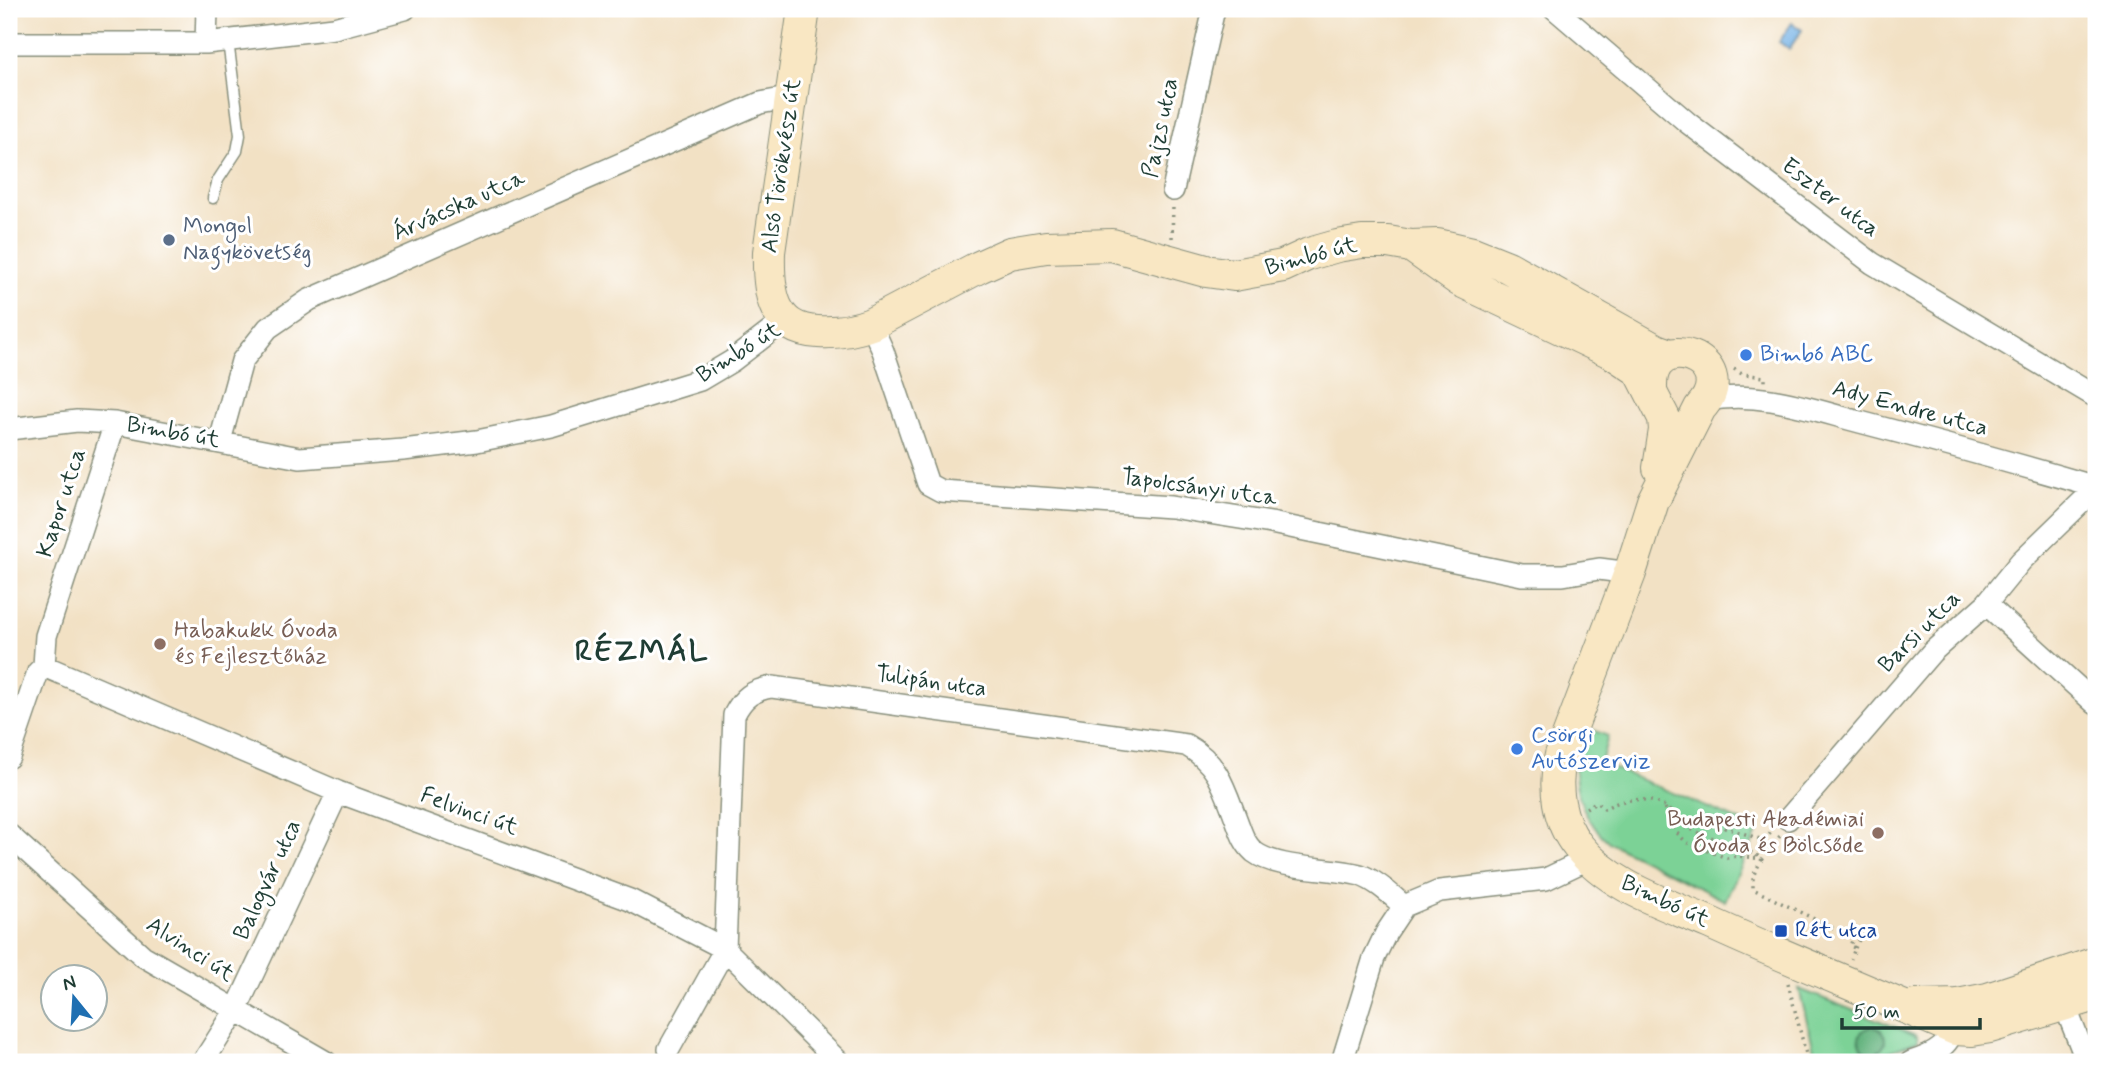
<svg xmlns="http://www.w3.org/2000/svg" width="2105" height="1071" viewBox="0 0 2105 1071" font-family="Mynerve,sans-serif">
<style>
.green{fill:#7cd296;stroke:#4e8865;stroke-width:2}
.forest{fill:#65b47f;stroke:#42785a;stroke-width:2}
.water{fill:#72b0e5;stroke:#48768c;stroke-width:2}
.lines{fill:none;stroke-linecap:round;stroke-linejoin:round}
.lane-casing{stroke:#888f7c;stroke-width:13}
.street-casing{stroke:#888f7c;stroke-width:24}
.secondary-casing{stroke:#888f7c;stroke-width:34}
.path{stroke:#888f7c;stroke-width:3.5;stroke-dasharray:2 5;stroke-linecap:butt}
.lane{stroke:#fff;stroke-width:10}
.street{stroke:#fff;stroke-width:21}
.secondary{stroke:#f9e7c3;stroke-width:32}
.service-dot{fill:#5c6f8a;stroke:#fff;stroke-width:2.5}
.shop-dot{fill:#3f7fe0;stroke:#fff;stroke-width:2.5}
.education-dot{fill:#8d6e63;stroke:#fff;stroke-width:2.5}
.transit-dot{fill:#1a4fb4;stroke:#fff;stroke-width:2.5}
.labels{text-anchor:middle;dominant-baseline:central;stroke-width:6;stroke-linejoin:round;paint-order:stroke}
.street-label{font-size:23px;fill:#1f3d34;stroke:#fff}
.service-label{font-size:23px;fill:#4e5e75;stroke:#fff;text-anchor:start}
.shop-label{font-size:23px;fill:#366cbe;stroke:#fff;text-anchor:start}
.education-label{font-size:23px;fill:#785e54;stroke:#fff;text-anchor:start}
.transit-label{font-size:23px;fill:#164399;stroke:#fff;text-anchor:start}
.district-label{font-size:30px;font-weight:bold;letter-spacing:2px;fill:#1f3d34;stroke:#fff}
</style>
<rect width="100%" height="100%" fill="#fff"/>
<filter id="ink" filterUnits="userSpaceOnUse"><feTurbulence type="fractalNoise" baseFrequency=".0143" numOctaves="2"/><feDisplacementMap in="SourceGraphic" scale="14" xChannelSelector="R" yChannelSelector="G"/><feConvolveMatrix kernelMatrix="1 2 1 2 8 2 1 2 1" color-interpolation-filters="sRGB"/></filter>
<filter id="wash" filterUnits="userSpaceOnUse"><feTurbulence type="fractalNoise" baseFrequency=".00686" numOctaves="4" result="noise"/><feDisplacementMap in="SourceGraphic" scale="28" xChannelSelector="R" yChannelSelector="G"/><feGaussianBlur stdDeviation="1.57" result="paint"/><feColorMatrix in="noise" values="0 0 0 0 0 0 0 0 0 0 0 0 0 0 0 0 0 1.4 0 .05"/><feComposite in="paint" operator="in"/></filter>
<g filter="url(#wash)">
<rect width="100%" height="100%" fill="#f2e1c4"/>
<path class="green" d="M1588,728L1608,736L1601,763L1759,829L1725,901L1610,843C1588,825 1572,793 1576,764C1577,752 1583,739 1588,728Z
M1799,989L1913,1034L1917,1036L1918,1041L1861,1062H1817Z"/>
<path class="forest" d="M1859 1040a13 13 0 1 1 26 0a13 13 0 1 1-26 0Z"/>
<path class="water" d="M1792,23L1802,30L1789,49L1779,42Z"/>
</g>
<g filter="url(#ink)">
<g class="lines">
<defs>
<path id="lane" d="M213,198L218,180L237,151L240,135L228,41"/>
<path id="street" d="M1555,9L1688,123L1872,263L2096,397
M9,43H206L334,28L405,9
M206,43L207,9
M1173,190L1214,9
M871,324L883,351L928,484L941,491L1171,507L1271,523L1522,575H1563L1599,569L1630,573
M1707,400C1759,390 1810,409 1860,422C1937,442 2013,463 2089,485L2096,482
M9,429L77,421L115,423L300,458L403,450L477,441L551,426L700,380L732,361L784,321
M220,441L242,361L268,328L309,300L760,103L793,97
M1986,604L2096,704
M44,666L338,792L630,900L725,949L839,1062
M9,757L38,672L44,666L46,636L115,423
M1788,819L1932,652L1986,604L2021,561L2087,497L2089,485
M9,835L143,956L326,1062
M2065,1006L2087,1062
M669,1049L725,949L734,715C743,697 753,690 772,687L1186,745C1220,764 1225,791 1238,824C1242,835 1245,844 1254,852C1278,870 1331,867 1360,875C1377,881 1391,895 1404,906
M203,1062L236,1010L338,792
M1342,1062L1374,958L1386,933L1404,906L1440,891L1546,879L1590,858
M1911,1062C1934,1055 1953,1045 1956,1019"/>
<path id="secondary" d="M804,9L769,252C768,290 771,330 818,332C837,333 853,331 871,324L979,267L1010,253L1046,247L1112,245L1206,271L1234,275L1283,266L1309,254L1337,246L1362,242H1388L1411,246L1438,245L1473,253L1508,267L1656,350L1670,355
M1411,246L1459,280L1613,353L1640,371L1664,418L1665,430L1659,468
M1651,388C1649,325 1744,360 1700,408L1653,501L1630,573L1561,755C1553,786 1558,821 1578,846C1610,887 1664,903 1710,923C1791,960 1874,993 1955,1029L1972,1030L1990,1027L2096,995
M1915,1006L1958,1005L1988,999L2096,963"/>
</defs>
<use href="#lane" class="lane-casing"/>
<use href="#street" class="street-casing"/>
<use href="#secondary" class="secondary-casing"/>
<path class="path" d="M1172,238L1173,207
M1734,369L1742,374L1765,377V382
M1586,808L1596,802L1604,809C1620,799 1647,795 1665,807C1672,812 1679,821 1685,827C1713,821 1736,831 1763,840L1773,831
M1665,808L1676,832L1687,843L1727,858L1738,856L1762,859L1780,836
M1685,827L1755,854L1762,859L1753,876V889L1853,938L1850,946L1855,948L1851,959
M1855,948L1863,931
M1788,983L1808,1062"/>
<use href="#lane" class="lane"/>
<use href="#street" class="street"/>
<use href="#secondary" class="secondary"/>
</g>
</g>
<circle class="service-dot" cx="169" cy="240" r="7"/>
<g class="shop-dot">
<circle cx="1746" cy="355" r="7"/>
<circle cx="1517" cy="749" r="7"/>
</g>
<g class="education-dot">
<circle cx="160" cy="644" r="7"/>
<circle cx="1878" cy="833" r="7"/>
</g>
<rect class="transit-dot" x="1774" y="924" width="14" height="14" rx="3.5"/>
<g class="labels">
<g class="street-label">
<text transform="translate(1161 128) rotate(-78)">Pajzs utca</text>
<text transform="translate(782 166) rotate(-82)">Alsó Törökvész út</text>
<text transform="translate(1830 198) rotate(37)">Eszter utca</text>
<text transform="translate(459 206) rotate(-24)">Árvácska utca</text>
<text transform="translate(1311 257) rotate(-15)">Bimbó út</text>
<text transform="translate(739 353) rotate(-32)">Bimbó út</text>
<text transform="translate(1910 409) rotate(15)">Ady Endre utca</text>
<text transform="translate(173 433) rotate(10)">Bimbó út</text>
<text transform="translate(1199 488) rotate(8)">Tapolcsányi utca</text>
<text transform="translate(62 503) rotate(-72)">Kapor utca</text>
<text transform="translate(1920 632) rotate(-45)">Barsi utca</text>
<text transform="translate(931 682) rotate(8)">Tulipán utca</text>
<text transform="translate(469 812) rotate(20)">Felvinci út</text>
<text transform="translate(268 880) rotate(-65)">Balogvár utca</text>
<text transform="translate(1665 902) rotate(25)">Bimbó út</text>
<text transform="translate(190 950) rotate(33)">Alvinci út</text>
</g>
<g class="service-label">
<text x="183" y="227">Mongol<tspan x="183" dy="26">Nagykövetség</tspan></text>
</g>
<g class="shop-label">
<text x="1760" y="355">Bimbó ABC</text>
<text x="1531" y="736">Csörgi<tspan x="1531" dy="26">Autószerviz</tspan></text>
</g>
<g class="education-label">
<text x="174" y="631">Habakukk Óvoda<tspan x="174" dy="26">és Fejlesztőház</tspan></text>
<text x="1864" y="820" text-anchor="end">Budapesti Akadémiai<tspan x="1864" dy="26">Óvoda és Bölcsőde</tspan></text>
</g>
<g class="transit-label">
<text x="1795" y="931">Rét utca</text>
</g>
<g class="district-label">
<text x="642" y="651">RÉZMÁL</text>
</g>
</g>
<rect width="2105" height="1071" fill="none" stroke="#fff" stroke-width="35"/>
<g transform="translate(74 998) rotate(342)"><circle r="33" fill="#ffffff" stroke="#a5b1ae" stroke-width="2"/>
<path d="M0-5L12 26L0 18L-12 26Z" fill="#1f6fb2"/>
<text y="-10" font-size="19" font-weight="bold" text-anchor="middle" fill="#1f3d34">N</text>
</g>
<path d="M1842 1018v10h138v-10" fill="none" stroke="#1f3d34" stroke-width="3.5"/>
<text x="1853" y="1018" font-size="21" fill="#1f3d34" stroke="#ffffff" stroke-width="5" paint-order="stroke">50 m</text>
</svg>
